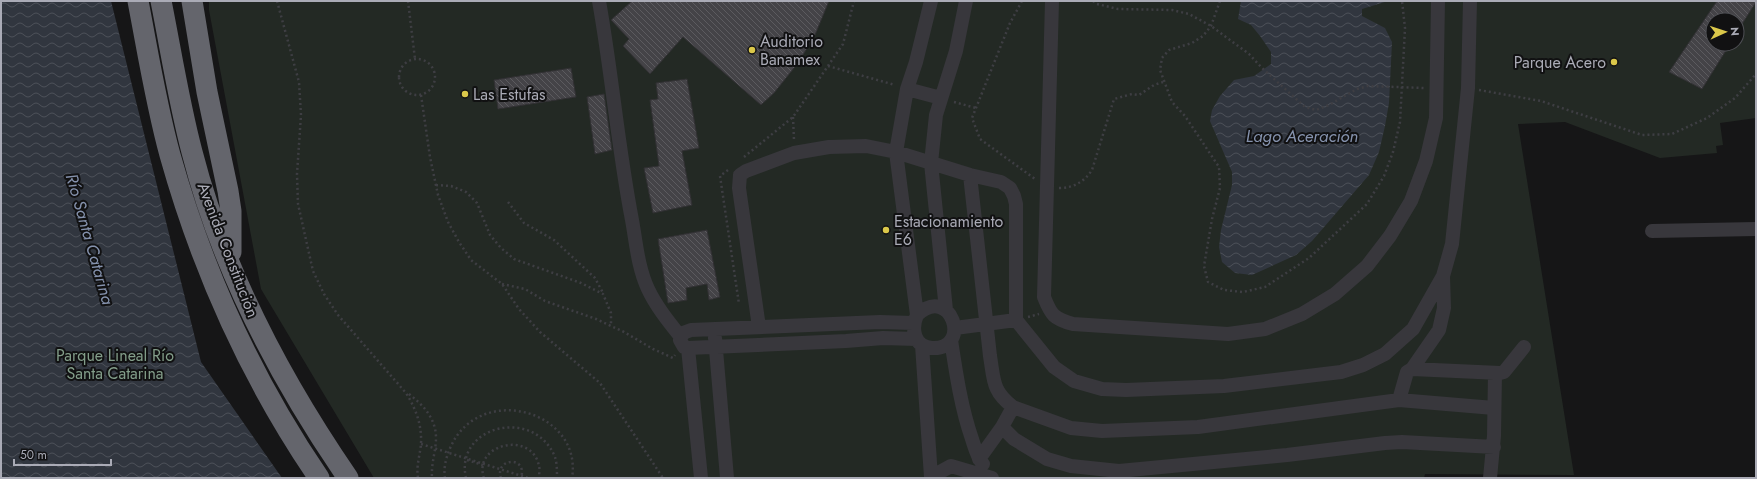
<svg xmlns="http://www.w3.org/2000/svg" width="1757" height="479" viewBox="0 0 1757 479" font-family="Jost,sans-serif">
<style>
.green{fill:#232924;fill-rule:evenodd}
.water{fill:url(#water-waves)}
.building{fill:url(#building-back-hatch);stroke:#313033}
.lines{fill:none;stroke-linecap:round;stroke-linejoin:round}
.path{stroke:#3e3e43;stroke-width:2.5;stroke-dasharray:2 3;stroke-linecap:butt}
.minor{stroke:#38373c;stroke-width:14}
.highway{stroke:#64656c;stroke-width:21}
.path-bridge{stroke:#3e3e43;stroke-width:2.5;stroke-dasharray:2 3;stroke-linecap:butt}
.poi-dot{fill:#dbc84a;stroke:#111112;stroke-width:1.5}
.labels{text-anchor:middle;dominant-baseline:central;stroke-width:4;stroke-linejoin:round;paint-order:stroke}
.poi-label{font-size:16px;fill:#aaabb6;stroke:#111112;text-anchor:start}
.street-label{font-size:16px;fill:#aaabb6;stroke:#111112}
.park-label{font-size:16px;fill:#839e8a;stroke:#111112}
.water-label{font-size:17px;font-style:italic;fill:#8592ad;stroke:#111112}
</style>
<defs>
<pattern id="water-waves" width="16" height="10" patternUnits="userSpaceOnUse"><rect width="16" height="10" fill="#31363f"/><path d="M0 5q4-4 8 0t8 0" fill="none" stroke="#4c5058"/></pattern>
<pattern id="building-back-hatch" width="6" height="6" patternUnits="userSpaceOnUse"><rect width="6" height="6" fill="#444347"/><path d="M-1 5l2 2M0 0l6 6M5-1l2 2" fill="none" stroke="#5c5b5f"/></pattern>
</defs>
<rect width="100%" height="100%" fill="#161617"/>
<path class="green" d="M209,1H1756V118L1720,123L1723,145L1716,146L1717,153L1660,158L1565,122L1518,124L1574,475L1425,474L1424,478H374L261,289L209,10ZM1713,20H1737V44H1713Z"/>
<path class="water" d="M1,1H111L201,362L282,478H1Z
M1241,1H1388L1362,9V16L1385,28L1392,42L1389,103L1385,126L1379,152L1369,175L1312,241L1296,255L1252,275L1235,273L1222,262L1219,247L1221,230L1232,185V172L1210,121L1212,110L1220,96L1234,80L1254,76L1271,64V52L1260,36L1251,25L1238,19Z"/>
<path class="building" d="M632,1H829L815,35L798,63L774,93L761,105L683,37L650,74L623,46L629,39L611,20Z
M1717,1L1756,2L1737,32V20H1713V44H1730L1702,89L1669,72Z
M571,68L576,97L498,109L494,80Z
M687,79L699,148L682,151L692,205L653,213L644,168L659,166L650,100L658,99L656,83Z
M604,94L612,150L595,154L587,97Z
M707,230L720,297L709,300L707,284L686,288L687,300L668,303L658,239Z"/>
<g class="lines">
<path class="path" d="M277,1L299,82L301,115L297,174L298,204L313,271L324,294L338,315L406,393C416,409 422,425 421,444C420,455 416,466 418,478
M408,1L415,59
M1022,1L1010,23L972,118L980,139L1035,179
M1093,1L1097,4L1118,9L1172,10L1189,14L1211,26L1249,54L1262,68L1305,107L1316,110L1329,105L1357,89L1368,86L1424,88
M1220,1L1211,26L1203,36L1192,43L1169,50L1162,58L1160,70L1172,102L1185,116L1219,167L1220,188L1212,219L1204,266L1208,282L1224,290L1243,292L1265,287L1309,258L1367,204L1384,176L1393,152L1400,122L1405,28L1402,1
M399 77a18 18 0 1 1 36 0a18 18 0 1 1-36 0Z
M828,66L895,85
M1479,90L1541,101L1642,135L1672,134L1707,118L1735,98L1756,74
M421,95L430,157L438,195L448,222L459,242L471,260L502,284L519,309L540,332L600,383L663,478
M954,102L976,108
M793,117L794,140
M744,157L793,117L843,44L854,1
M728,170L720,176L739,304
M436,185L451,186L466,192L477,203L490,235L501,248L514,259L581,283L603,294L611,313V326
M1059,188C1074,188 1085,181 1092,170L1114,99L1132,94L1139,95L1154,85L1163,82
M508,202L524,223L554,240L595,278L603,293
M502,284L525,289L545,301L596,319L624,332L653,349L673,358L675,355
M1028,317L1039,314
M409,394C423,405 436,418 436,438C436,451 431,463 432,478
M467,460L483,465
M445,478C443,467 447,455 451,446C481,382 583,411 572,478
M466,478C454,426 534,406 555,457C557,463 557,471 557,478
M484,478C472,444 532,430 539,466C540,469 539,474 539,478
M501,478C494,458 528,455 521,478"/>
<path class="minor" d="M599,1C612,74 618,148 632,220C636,242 638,268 648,289C656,306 668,321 680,336
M1052,1L1044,297C1051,315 1054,319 1073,324L1228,334L1265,329L1302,314L1335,294L1367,266L1390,236L1411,201L1426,161L1436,118L1438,1
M907,89L941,98
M970,175L990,356C994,380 992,391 1013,407L1002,427L979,459
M1652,231L1756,229
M946,310L931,163L936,115L956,51L966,1
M917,315C951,283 973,350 932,348C914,347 911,329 917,315L896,152L907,89L916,62L931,1
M913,323L880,322L691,330L683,333L680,340L684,347L688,348L846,341L883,338L916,339
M759,327L739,188L740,175L746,171L794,153L829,147L866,146L896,152L970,175L1001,182L1010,188L1014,196L1016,204V320
M955,328L1016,320L1054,367L1074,381L1102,389L1126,390L1224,386L1341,372L1363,365L1385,354L1413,329L1443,276L1452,244L1468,88L1470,1
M715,338L727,478
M951,340C956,373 961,407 972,439C975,448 977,457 983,464
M922,345L931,477L951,466L992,478
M688,348L701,478
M1412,369L1439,330L1444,308L1443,276
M1399,400L1407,372L1412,369L1500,373L1504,372L1524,347
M1013,407L1071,428L1102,431L1198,427L1399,400L1494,408
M1002,427L1014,439L1047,459L1071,466L1119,471L1287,455L1385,443L1402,442L1494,447
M1490,478L1494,436L1495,373"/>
<path class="highway" d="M138,1C148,53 156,104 170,155C202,269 252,380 319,478
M161,1C171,51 179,103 192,152C222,269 280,379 348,478
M192,1L207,92L228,191L231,211V252"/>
<path class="path-bridge" d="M421,444L528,478"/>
</g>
<g class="poi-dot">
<circle cx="752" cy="50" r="4"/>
<circle cx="1614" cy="62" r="4"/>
<circle cx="465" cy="94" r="4"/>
<circle cx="886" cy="230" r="4"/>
</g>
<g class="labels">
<g class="poi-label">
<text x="760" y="41">Auditorio<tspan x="760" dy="18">Banamex</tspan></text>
<text x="1606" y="62" text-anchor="end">Parque Acero</text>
<text x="473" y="94">Las Estufas</text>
<text x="894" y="221">Estacionamiento<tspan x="894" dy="18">E6</tspan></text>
</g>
<g class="street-label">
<text transform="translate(228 250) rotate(69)">Avenida Constitución</text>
</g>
<g class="park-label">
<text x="115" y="355">Parque Lineal Río<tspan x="115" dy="18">Santa Catarina</tspan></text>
</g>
<g class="water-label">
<text x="1302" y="136">Lago Aceración</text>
<text transform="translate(90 239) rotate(74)">Río Santa Catarina</text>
</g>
</g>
<rect width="1757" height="479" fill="none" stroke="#aaabb6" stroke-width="4"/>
<g transform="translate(1725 32) rotate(87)"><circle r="19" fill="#111112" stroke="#4e4f54"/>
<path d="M0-3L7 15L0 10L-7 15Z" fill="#dbc84a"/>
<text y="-6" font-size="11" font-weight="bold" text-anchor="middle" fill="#aaabb6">N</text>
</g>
<path d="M14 459v6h97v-6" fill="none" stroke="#aaabb6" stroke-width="2"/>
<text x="20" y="459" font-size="12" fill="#aaabb6" stroke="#111112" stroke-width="3" paint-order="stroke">50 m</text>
</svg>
